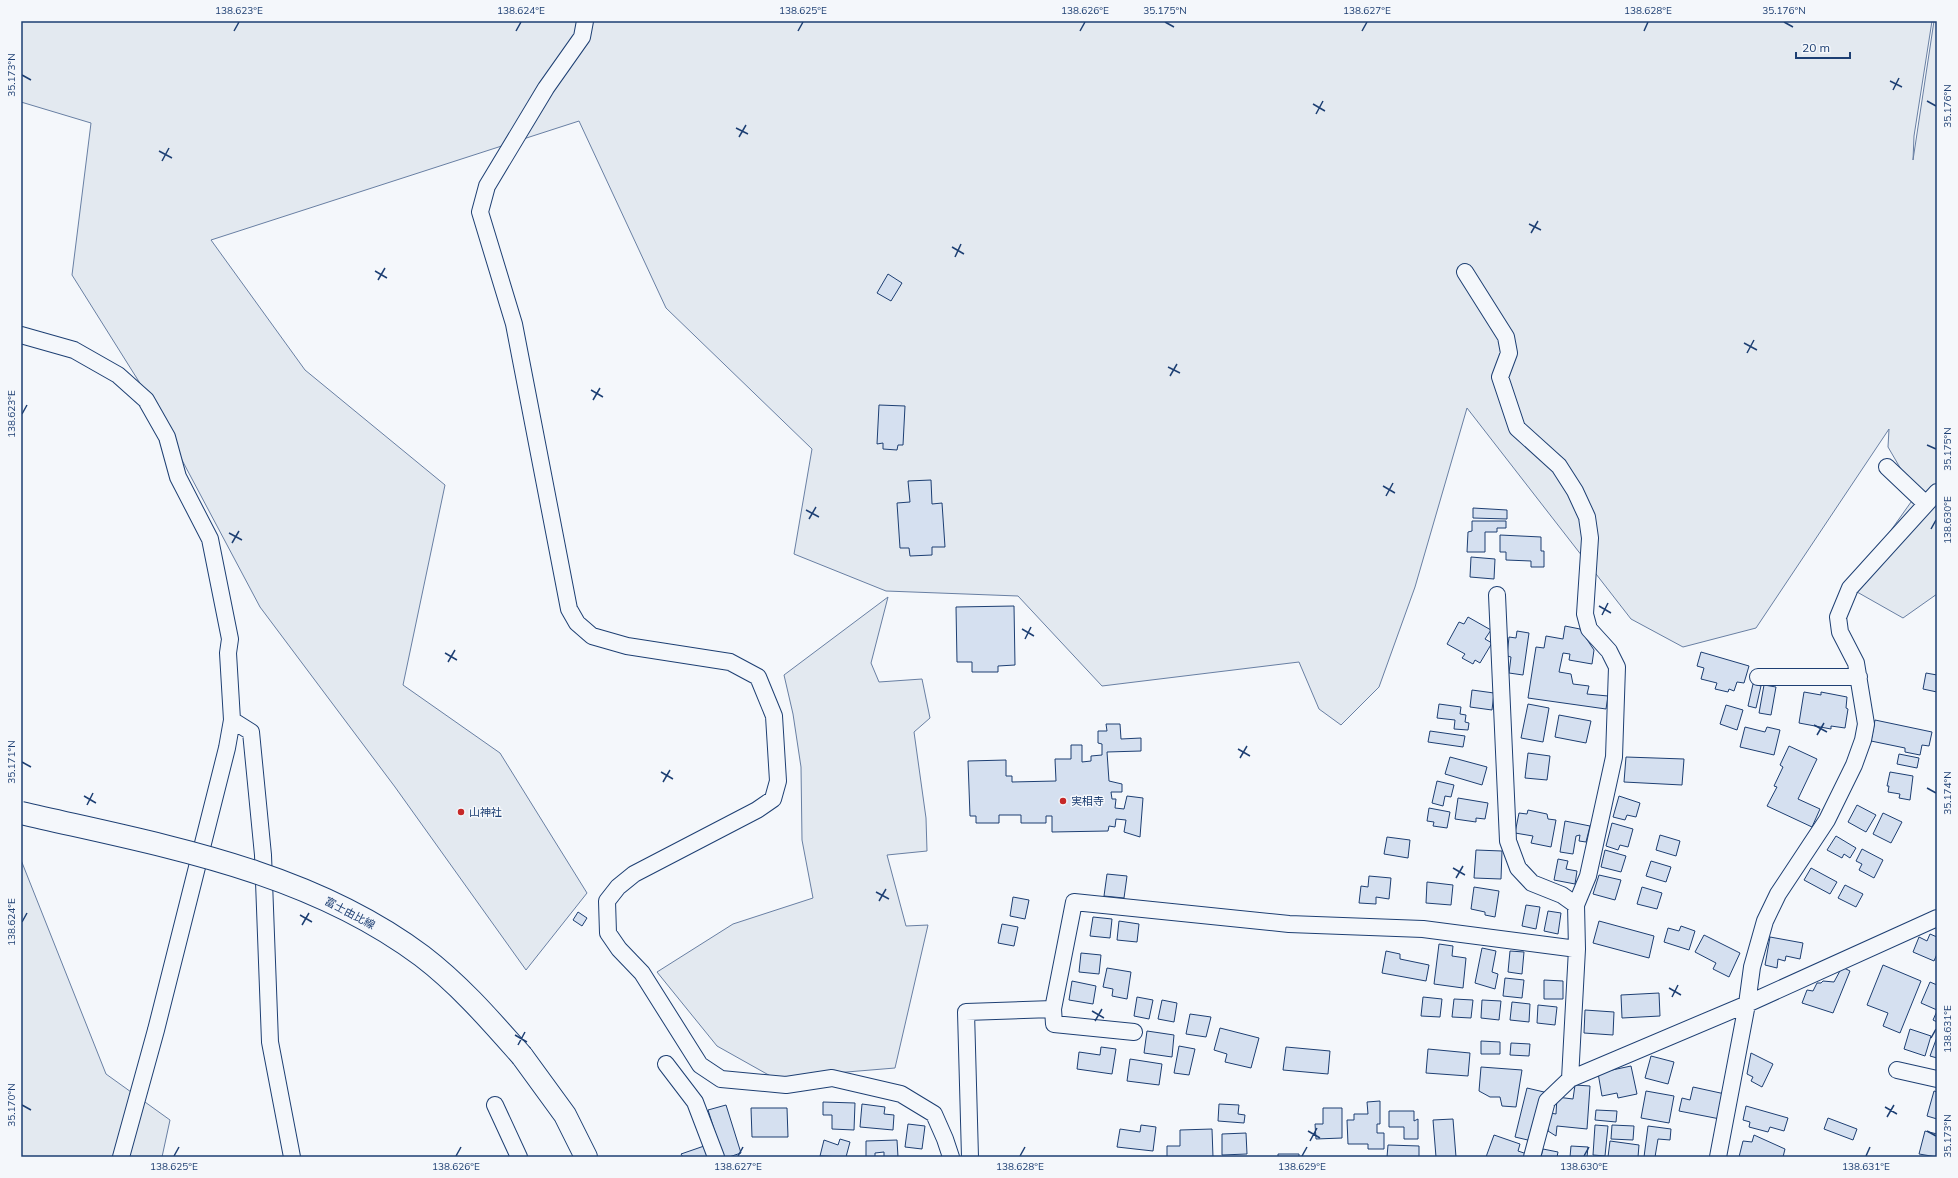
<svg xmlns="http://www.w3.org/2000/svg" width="1958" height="1178" viewBox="0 0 1958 1178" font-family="Mulish,'Noto Sans JP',sans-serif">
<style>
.green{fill:#e3e9f0;stroke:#687fa3}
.building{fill:#d5e0f0;stroke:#1d3f73}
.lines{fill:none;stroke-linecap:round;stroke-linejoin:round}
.street-casing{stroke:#1d3f73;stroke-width:18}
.secondary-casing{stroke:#1d3f73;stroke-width:24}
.street{stroke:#f4f7fb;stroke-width:16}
.secondary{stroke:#f4f7fb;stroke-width:22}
.secondary-bridge-casing{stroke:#1d3f73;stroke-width:24;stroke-linecap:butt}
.secondary-bridge{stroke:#f4f7fb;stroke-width:22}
.ticks{fill:none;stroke:#1d3f73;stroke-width:1.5}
.poi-dot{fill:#c62828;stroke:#f4f7fb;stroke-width:1.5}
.labels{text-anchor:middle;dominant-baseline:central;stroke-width:3;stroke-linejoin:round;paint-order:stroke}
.poi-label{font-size:11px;fill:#1d3f73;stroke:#f4f7fb;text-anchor:start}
.street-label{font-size:11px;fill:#1d3f73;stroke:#f4f7fb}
.neatline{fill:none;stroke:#1d3f73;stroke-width:1.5}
.ticks-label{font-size:10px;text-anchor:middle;fill:#1d3f73}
</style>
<rect width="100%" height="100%" fill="#f4f7fb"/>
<path class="green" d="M21,21H1932L1914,136L1913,160L1934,21H1937V594L1903,618L1850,588L1916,495L1888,447L1889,429L1756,628L1683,647L1631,619L1467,408L1415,587L1379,687L1341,725L1319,709L1299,662L1102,686L1018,596L886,591L794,554L812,449L666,308L579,121L211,240L305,370L445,485L403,685L500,753L587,893L526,970L395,787L260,607L148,396L72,275L91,123L21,102Z
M888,597L871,663L879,682L922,679L930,718L914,732L926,818L927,851L887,855L906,926L928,925L895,1068L774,1078L717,1046L657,972L733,924L813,898L802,840L801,767L793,714L784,675Z
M21,860L106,1074L170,1120L162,1157H21Z"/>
<path class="building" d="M888,274L902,283L891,301L877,293Z
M879,405L905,406L903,445H898L897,450L883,449V443L877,444Z
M931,480L932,504L942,503L945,547H932V555L910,556L909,548H900L897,503L910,502L908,481Z
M1473,508L1507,510V519L1473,518Z
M1472,521H1506V528H1497V532H1485V552H1467L1468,532L1472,531Z
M1500,535L1541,537V551H1544V567H1531V561L1506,560V552H1500Z
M1471,557L1495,559L1494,579L1470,577Z
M1014,606L1015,665L998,666V672H972V662H957L956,607Z
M1468,617L1491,630L1485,639L1492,643L1480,663L1475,660L1473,664L1462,658L1465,654L1447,644L1459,622L1464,624Z
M1565,626L1580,629L1594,650L1592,664L1569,660L1570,654L1563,653L1559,672L1571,674L1573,684L1589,686L1587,694L1608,696L1606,709L1528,698L1536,647L1544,648L1546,636L1563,639Z
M1517,631L1529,633L1523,675L1509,673L1511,657L1507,656L1509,637L1516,638Z
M1701,652L1749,666L1744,683L1737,682L1734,691L1729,689L1728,692L1715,689L1717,683L1701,679L1704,668L1697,666Z
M1926,673L1937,675V692L1923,689Z
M1753,684L1761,686L1756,708L1748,706Z
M1764,685L1776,687L1771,715L1759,713Z
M1472,690L1494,693L1492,710L1470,707Z
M1804,692L1821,695V692L1847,697L1846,708L1848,709L1845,728L1831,726V729L1799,723Z
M1439,704L1461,707L1460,714L1466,715L1465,722L1469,723L1468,730L1454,729L1455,720L1437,718Z
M1528,704L1549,708L1543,742L1521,738Z
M1726,705L1743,710L1737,730L1720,724Z
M1559,715L1591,721L1586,743L1555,737Z
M1875,720L1932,732L1929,746L1922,745L1920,755L1905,752V748L1871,741Z
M1106,724H1120L1121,739L1141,738V751L1107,752L1109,781L1122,784V792H1111L1112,799H1116L1115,808L1124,809L1127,796L1143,798L1140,837L1124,832L1126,820L1116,819L1115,827L1109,826L1108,831L1052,832V816H1046V823H1021V815H999V823H976V816H970L968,761L1006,760V776H1012V782L1056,781L1055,759H1071V745H1082V762L1091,761V756L1102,755V744L1098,743V731H1107Z
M1745,727L1765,732L1767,727L1780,730L1774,755L1740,747Z
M1430,731L1465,736L1463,747L1428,742Z
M1789,746L1817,759L1798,799L1820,809L1812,827L1767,806L1777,787L1774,786L1783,767L1780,765Z
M1528,753L1550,756L1547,780L1525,778Z
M1899,754L1919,758L1917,768L1897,764Z
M1450,757L1487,767L1482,785L1445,774Z
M1626,757L1684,759L1682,785L1624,782Z
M1890,772L1913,776L1910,800L1899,798L1900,794L1888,792L1889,786H1887Z
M1437,781L1454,785L1451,797L1445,796L1443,806L1432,803Z
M1619,796L1640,803L1636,817L1627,815L1625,820L1613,817Z
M1458,798L1488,803L1485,819L1476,818V822L1455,819Z
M1857,805L1876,815L1866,832L1848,822Z
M1429,808L1450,812L1447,828L1433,826L1434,822L1427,821Z
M1528,810L1547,814L1548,819L1556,820L1551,847L1531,843L1533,836L1515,833L1519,813L1527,814Z
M1883,813L1902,822L1891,843L1873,834Z
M1565,821L1590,826L1586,842L1579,841L1580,835L1576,836L1573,854L1560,852Z
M1612,823L1633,829L1628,847L1620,845L1618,850L1606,846Z
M1660,835L1680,841L1676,856L1656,850Z
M1836,836L1856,848L1850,858L1844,854L1842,858L1827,850Z
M1387,837L1410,840L1408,858L1384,854Z
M1862,849L1883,860L1874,878L1859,870L1862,864L1856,861Z
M1476,850L1502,851L1501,879L1474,878Z
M1605,850L1626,856L1621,872L1601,867Z
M1558,859L1568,861L1566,869L1577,871L1575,884L1554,880Z
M1651,861L1671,867L1666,882L1646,876Z
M1811,868L1837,882L1830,894L1804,880Z
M1107,874L1127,876L1124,898L1104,896Z
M1599,875L1621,880L1615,900L1593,894Z
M1369,876L1391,878L1389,899L1376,897V904L1359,903L1361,886L1368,887Z
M1427,882L1453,885L1451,905L1426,903Z
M1845,885L1863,894L1856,907L1838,898Z
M1474,887L1499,891L1495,917L1485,915V912L1471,909Z
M1642,887L1662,893L1657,909L1637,904Z
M1013,897L1029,900L1025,919L1010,916Z
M1526,905L1540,907L1536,929L1522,926Z
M1548,911L1561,913L1558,934L1544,931Z
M578,912L587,918L582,926L573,920Z
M1093,917L1112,919L1110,938L1090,936Z
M1119,921L1139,924L1137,942L1117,940Z
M1599,921L1654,936L1649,958L1593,943Z
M1002,924L1018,927L1014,946L998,943Z
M1681,926L1695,931L1689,950L1664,942L1668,928L1679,931Z
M1930,934L1937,937V954L1934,961L1913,952L1919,937L1927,941Z
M1704,935L1740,953L1729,977L1713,969L1716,963L1695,952Z
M1770,937L1803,943L1800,959L1786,956L1785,961L1778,959L1777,968L1765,965Z
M1439,944L1453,946L1452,956L1466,958L1463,988L1434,984Z
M1482,948L1496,951L1492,972L1498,974L1495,989L1475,983Z
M1386,951L1400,954V959L1429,965L1426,981L1382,973Z
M1510,951L1524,952L1522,974L1508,972Z
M1081,953L1101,955L1099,974L1079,972Z
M1883,965L1921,981L1900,1033L1883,1026L1888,1013L1867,1005Z
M1842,967L1850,971L1833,1013L1802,1003L1807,990L1813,991L1817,983H1821L1823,981L1834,982Z
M1107,968L1131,972L1127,999L1112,996L1113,989L1103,987Z
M1505,978L1524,980L1522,998L1503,996Z
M1544,980L1563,981V999H1544Z
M1072,981L1096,986L1093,1004L1069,1000Z
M1930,982L1937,985V1010L1921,1003Z
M1659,993L1660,1016L1622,1018L1621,995Z
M1137,997L1153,1000L1149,1019L1134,1016Z
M1423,997L1442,999L1440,1017L1421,1016Z
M1454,999L1473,1000L1471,1018L1452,1017Z
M1162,1000L1177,1003L1174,1022L1158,1019Z
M1482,1000L1501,1001L1499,1020L1481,1018Z
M1512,1002L1530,1004L1529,1022L1510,1020Z
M1538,1005L1557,1007L1555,1025L1537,1023Z
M1585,1010L1614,1012L1613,1035L1584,1033Z
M1937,1011V1022L1933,1020Z
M1190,1014L1211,1017L1206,1037L1186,1034Z
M1220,1028L1259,1038L1251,1068L1225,1062L1227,1054L1214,1050Z
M1910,1029L1931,1036L1925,1056L1904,1049Z
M1147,1031L1174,1035L1172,1057L1144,1053Z
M1937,1037V1058L1930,1056Z
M1481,1041L1500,1042V1054H1481Z
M1511,1043L1530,1044L1529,1056L1510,1055Z
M1179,1046L1195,1049L1189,1075L1174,1073Z
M1101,1047L1116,1049L1112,1074L1077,1069L1079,1052L1100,1055Z
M1286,1047L1330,1051L1328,1074L1283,1070Z
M1428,1049L1470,1053L1468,1076L1426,1073Z
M1751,1053L1773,1064L1762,1087L1751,1081L1753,1077L1747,1074Z
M1651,1056L1674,1062L1668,1084L1645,1078Z
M1130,1059L1162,1064L1159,1085L1127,1081Z
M1631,1066L1637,1094L1618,1098L1617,1093L1602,1096L1598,1073Z
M1481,1067L1522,1070L1516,1107L1502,1106L1500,1097H1490L1479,1091Z
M1575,1085L1590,1086L1587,1129L1557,1126L1556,1136L1548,1131L1550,1113L1556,1114L1557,1097L1573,1099Z
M1693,1087L1725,1094L1720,1119L1679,1111L1682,1098L1690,1100Z
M1527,1088L1544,1092L1532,1141L1515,1137Z
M1646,1091L1674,1096L1669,1123L1641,1118Z
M1934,1091L1937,1092V1119L1927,1116Z
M1380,1101V1124H1377V1133H1384V1149H1368V1144H1348L1347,1120H1354V1114H1368L1367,1102Z
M823,1102L855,1103L854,1130L832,1129V1115H823Z
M862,1104L885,1107L884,1114L894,1115L893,1130L860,1127Z
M1219,1104L1239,1105L1238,1114L1245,1115L1244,1123L1218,1121Z
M726,1105L741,1153L729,1157H723L708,1110Z
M1746,1106L1788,1118L1784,1131L1770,1127L1768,1132L1749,1127L1750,1122L1743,1120Z
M751,1108H787L788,1137H752Z
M1323,1108H1342V1138L1316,1139L1315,1124H1323Z
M1596,1110L1617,1111L1616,1122L1595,1120Z
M1389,1111H1414V1121L1418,1119V1139H1404V1127H1389Z
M1828,1118L1857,1129L1853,1140L1824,1129Z
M1453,1119L1456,1157H1436L1433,1120Z
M908,1124L925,1126L922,1149L905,1147Z
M1141,1125L1156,1127L1153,1151L1117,1147L1120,1129L1140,1132Z
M1595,1125L1608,1126L1605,1156L1593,1155Z
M1612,1125L1634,1126L1633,1140L1611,1139Z
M1648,1126L1671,1129L1670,1140L1658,1139L1655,1157H1644Z
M1212,1129L1213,1157H1167V1146H1180V1130Z
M1925,1131L1937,1134V1157L1919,1154Z
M1246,1133L1247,1154L1222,1155V1134Z
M1494,1135L1520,1144L1518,1151L1527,1154L1526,1157H1486Z
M1754,1135L1785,1149L1783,1157H1739L1743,1141L1752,1142Z
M840,1139L850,1142L846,1157L820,1156L824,1140L838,1145Z
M897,1140L898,1157H884V1152L875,1153V1157H866V1141Z
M1610,1141L1639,1145L1638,1157H1608Z
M707,1145L711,1157H683L681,1154Z
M1388,1145L1419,1146V1157H1387Z
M1571,1146L1588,1147L1587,1157H1570Z
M1543,1149L1558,1152L1557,1157H1541Z
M1278,1154H1299V1157H1278Z"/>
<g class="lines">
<defs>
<path id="street" d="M585,21L582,37L546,88L487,186L480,212L514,324L569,609L577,623L592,636L627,646L730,662L758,677L774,716L778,781L773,799L757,810L634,874L618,887L607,901L608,933L619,949L642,973L700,1065L721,1079L786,1085L832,1078L901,1094L934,1114L945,1139L951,1157
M1465,272L1506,337L1509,353L1500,377L1517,428L1559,466L1575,491L1587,517L1590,538L1585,614L1589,629L1609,651L1617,667L1614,757L1588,876L1576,905
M21,335L74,350L118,375L146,400L167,437L178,477L210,539L230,639L228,653L232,720L227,748L156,1030L121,1157
M1887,467L1926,504
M1497,595L1508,841L1518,868L1532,883L1562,895L1576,905L1577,949L1570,1079
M1758,677H1859
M232,720L251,732L263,855L270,1042L292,1157
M1053,1009L1054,1024L1134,1032
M666,1064L695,1102L716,1157
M1897,1070L1937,1079
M495,1105L519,1157
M970,1157L966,1012L1053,1009L1074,902L1289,924L1423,929L1577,949
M1532,1157L1547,1101L1570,1079L1747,1004L1937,918
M1718,1157L1747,1004L1752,967L1765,921L1778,894L1827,820L1854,765L1863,740L1866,724L1856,663L1840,632L1838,617L1850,588L1937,492"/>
<path id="secondary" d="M522,1056L565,1115L586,1157"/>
</defs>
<use href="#street" class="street-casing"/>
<use href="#secondary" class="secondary-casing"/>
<use href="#street" class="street"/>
<use href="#secondary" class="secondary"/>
<defs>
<path id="secondary-bridge" d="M21,813C159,845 306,869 422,956C460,985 491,1021 522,1056"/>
</defs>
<use href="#secondary-bridge" class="secondary-bridge-casing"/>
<use href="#secondary-bridge" class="secondary-bridge"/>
</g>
<path class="ticks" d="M1165,22L1174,27M1784,22L1793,27M234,31L239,22M516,31L521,22M798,31L803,22M1080,31L1085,22M1362,31L1367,22M1644,31L1648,22M22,75L31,80M1890,81L1902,87M1893,90L1899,78M1927,101L1936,106M1313,104L1325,111M1316,114L1323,101M736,128L748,134M739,137L746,125M159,151L172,158M162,161L169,148M1529,224L1541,230M1531,233L1538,221M952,247L964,254M955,257L961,244M375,271L387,278M378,280L385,268M1744,343L1757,350M1747,353L1754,340M1168,367L1180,373M1170,376L1177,364M591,390L603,397M593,400L600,388M22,414L27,405M1927,445L1936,449M1383,486L1395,493M1386,496L1393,483M806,510L819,517M809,519L816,507M1931,529L1936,520M229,533L242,540M232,543L239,531M1599,606L1611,613M1602,615L1608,603M1022,629L1034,636M1025,639L1031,627M445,653L457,660M448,662L455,650M1814,725L1827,732M1817,735L1824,723M1238,749L1250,756M1240,758L1247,746M22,762L31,767M661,772L673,779M663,782L670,770M1927,788L1936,793M84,796L96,803M87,805L93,793M1453,868L1465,875M1456,878L1463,866M876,892L889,899M879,901L886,889M300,915L312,922M22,922L27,913M302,925L309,913M1669,988L1681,995M1672,997L1678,985M1092,1011L1104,1018M1095,1021L1102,1009M515,1035L527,1042M1931,1038L1936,1029M518,1045L525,1032M22,1105L31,1110M1885,1107L1897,1114M1887,1117L1894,1105M1308,1131L1320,1138M1927,1131L1936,1136M1310,1141L1317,1128M174,1156L179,1147M456,1156L461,1147M738,1156L743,1147M1020,1156L1025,1147M1302,1156L1307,1147M1584,1156L1589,1147M1866,1156L1870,1147"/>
<g class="poi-dot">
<circle cx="1063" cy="801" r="4"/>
<circle cx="461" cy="812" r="4"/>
</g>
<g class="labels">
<g class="poi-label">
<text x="1071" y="801">実相寺</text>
<text x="469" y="812">山神社</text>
</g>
<g class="street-label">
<text transform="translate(350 913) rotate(28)">富士由比線</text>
</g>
</g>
<rect width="1958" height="1178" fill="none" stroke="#f4f7fb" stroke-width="44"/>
<path d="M1796 52v6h54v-6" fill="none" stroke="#1d3f73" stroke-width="2"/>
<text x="1802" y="52" font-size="12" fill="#1d3f73" stroke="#f4f7fb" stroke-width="3" paint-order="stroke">20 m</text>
<rect x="22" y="22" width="1914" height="1134" class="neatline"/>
<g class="ticks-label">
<text x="239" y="14">138.623°E</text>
<text x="521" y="14">138.624°E</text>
<text x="803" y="14">138.625°E</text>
<text x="1085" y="14">138.626°E</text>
<text x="1165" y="14">35.175°N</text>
<text x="1367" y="14">138.627°E</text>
<text x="1648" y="14">138.628°E</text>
<text x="1784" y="14">35.176°N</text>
<text transform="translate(11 75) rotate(-90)" y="4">35.173°N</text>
<text transform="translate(1947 106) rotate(-90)" y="4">35.176°N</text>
<text transform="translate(11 414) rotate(-90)" y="4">138.623°E</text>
<text transform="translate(1947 449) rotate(-90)" y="4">35.175°N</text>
<text transform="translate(1947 520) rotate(-90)" y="4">138.630°E</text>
<text transform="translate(11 762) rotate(-90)" y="4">35.171°N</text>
<text transform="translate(1947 793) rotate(-90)" y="4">35.174°N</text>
<text transform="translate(11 922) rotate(-90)" y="4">138.624°E</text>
<text transform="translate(1947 1029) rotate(-90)" y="4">138.631°E</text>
<text transform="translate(11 1105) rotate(-90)" y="4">35.170°N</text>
<text transform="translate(1947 1136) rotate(-90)" y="4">35.173°N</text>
<text x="174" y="1170">138.625°E</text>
<text x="456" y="1170">138.626°E</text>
<text x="738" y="1170">138.627°E</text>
<text x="1020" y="1170">138.628°E</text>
<text x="1302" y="1170">138.629°E</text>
<text x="1584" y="1170">138.630°E</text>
<text x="1866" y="1170">138.631°E</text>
</g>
</svg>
